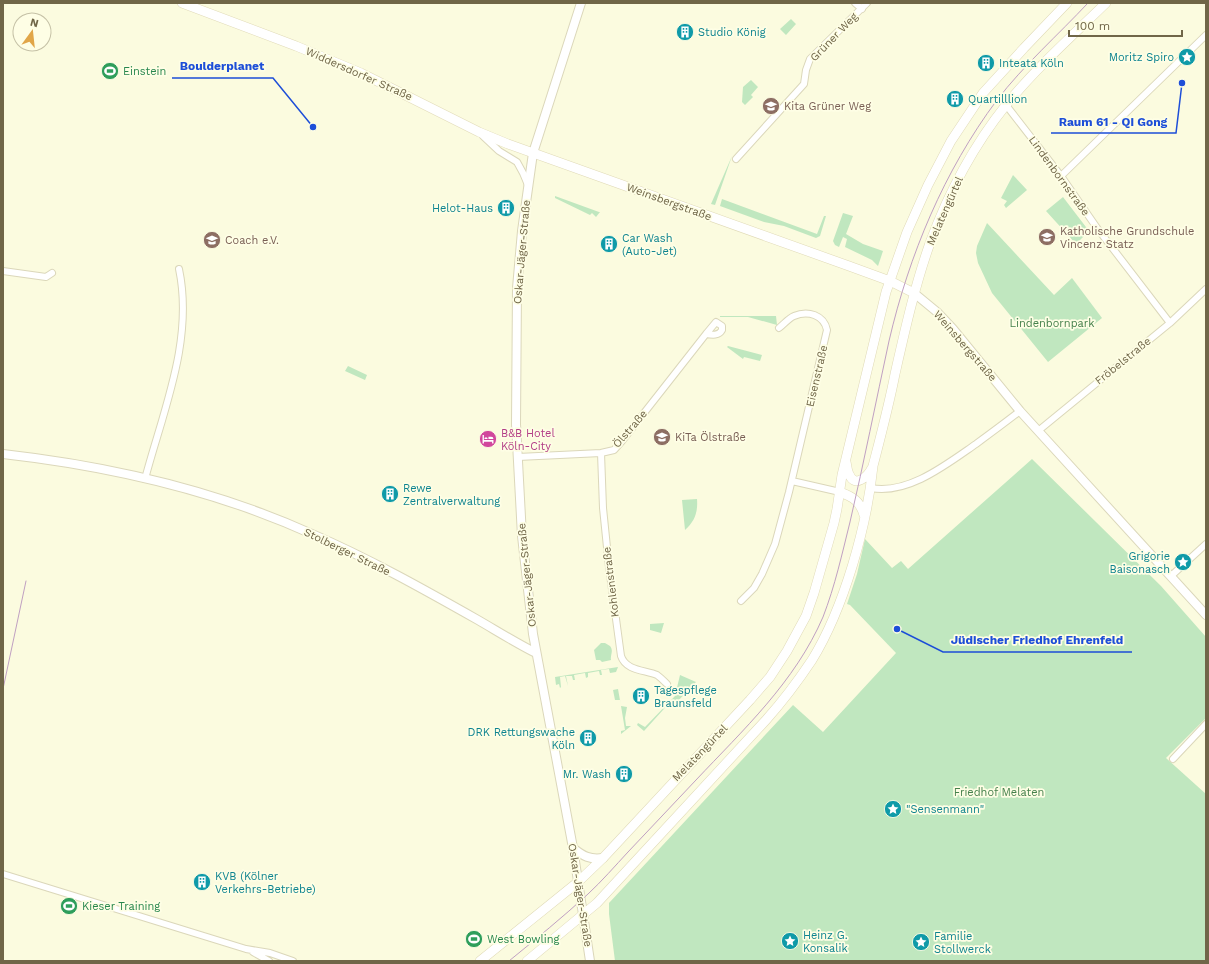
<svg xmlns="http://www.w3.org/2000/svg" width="1209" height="964" viewBox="0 0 1209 964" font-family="'Work Sans',sans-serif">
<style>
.green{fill:#c0e7bf}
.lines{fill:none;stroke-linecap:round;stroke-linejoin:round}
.minor-casing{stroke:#dbd7ba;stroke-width:8}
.tertiary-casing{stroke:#dbd7ba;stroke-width:10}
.secondary-casing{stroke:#e0dab7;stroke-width:10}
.minor{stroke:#fff;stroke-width:6}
.tertiary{stroke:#fff;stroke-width:8}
.secondary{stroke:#fff;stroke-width:9}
.tram{stroke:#c0a0c2;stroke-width:1}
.labels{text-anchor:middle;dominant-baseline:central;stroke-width:3.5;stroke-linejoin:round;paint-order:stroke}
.culture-label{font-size:11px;fill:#0d838f;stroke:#fefee5;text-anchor:start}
.street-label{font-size:11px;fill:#706648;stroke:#fefee5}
.leisure-label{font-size:11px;fill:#27864d;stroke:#fefee5;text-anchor:start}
.education-label{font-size:11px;fill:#785e54;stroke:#fefee5;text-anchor:start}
.park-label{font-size:11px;fill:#46814c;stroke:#fefee5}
.hotel-label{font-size:11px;fill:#b23c85;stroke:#fefee5;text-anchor:start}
.leader{fill:none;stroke:#1d4ed8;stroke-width:1.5}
.callout-dot{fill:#1d4ed8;stroke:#fefee5;stroke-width:1.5}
.callout-label{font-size:12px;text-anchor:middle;font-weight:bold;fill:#1d4ed8;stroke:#fefee5;stroke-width:3.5;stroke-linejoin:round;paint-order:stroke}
</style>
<rect width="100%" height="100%" fill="#fbfbdf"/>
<path class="green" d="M791,19L796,24L786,35L780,29Z
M751,80L758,87L751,95L753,97L745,105L742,102L743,87Z
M732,156L715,205L711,204Z
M1013,175L1027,190L1006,208L1004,205L1007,201L1001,198Z
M555,196L599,212H600L596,217L592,213L590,215L555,198Z
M1063,197L1089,231L1076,244L1046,211Z
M722,199L817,234L824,216H826L820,236L816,238L784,226L764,222L720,206Z
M843,213L853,216L846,234L863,244L883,251L878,266L872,260L845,247L847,239L843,237L839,247L835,245L833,241Z
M987,223L1054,295L1072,278L1102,318L1048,362L992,293L978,263L976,253L977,246Z
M720,316H776L777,325L748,317H720Z
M728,346L762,355L760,361L744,357L743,359L727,347Z
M348,366L367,375L365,380L345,371Z
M1032,459L1161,586L1206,637V718L1166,758L1206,794V961H615L609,914V903L793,705L823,732L896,653L850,605L847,604L857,574L865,539L892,568L901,561L908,569Z
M697,499C698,512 695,521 685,530L682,500Z
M664,623L661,633L650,630V624Z
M601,643H605L610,646C614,651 610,655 611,660L602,662L600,660H596L594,650Z
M618,667L616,672L610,673L609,669L601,670L602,675H600L599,671L588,673V677L586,678L585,673L574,675L575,680H573L572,676H566L568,686L565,676L560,677L561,687L560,688L559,684L556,685L555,677Z
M680,675L696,682L676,703L672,700L644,731L637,725L638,723L645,727L675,696Z
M618,689L621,706L627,707L625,718L626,726H631L621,734V731L625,730L620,700H615L613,690Z"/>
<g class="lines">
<defs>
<path id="minor" d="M855,3L862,9
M1006,105L1061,176L1097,228L1170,323
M483,136L499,151L517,162L523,173L528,185
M736,159L804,84L806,70L810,59L867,3
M1061,176L1206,35
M3,271L46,277L52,273
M1038,431L1170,323L1206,289
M601,453L603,508L609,567L621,656C626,671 645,670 657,675C660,677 664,681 667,684
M518,457L601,453L614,450L622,441L706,334L716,322L722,326V330C719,336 712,335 706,334
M145,479C163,411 194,340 179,269
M792,481L840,492
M871,488C908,495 947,464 976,444C991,433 1006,422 1020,411
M1171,576L1206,544
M741,601L754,588L762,574L775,544L789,492L827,330C824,315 808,310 794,316C789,318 784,324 779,328
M1173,759L1206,724
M3,874L246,949L270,953L293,961
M253,952L269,961"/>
<path id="tertiary" d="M581,3L533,153L522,231L517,288L516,424L522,536L533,634L573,848L590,961
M914,293L937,312L953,329L1020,411L1206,615
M3,454C109,466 215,490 312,534C368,558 425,590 478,620C497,631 516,643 536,653
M573,848C583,856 590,860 603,858"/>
<path id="secondary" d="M182,3L296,46L361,73L479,132L508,144L849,266L890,281L914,293
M846,462C847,466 847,471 849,474C855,489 868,476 872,468
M840,492C853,497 860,501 864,515
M480,961L578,882L603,858L750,700L770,677L787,651L806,616L814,593L834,523L837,509L842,475L886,292L907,232L928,185L951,141L983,93L1024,48L1067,3
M527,961L597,903L766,720C783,701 798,681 812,660C844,608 867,526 873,466C881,435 889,405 895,374C905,330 915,285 930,243C948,194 974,145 1006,105C1036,68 1072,36 1106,3"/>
</defs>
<use href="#minor" class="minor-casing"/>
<use href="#tertiary" class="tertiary-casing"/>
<use href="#secondary" class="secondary-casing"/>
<use href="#minor" class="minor"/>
<use href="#tertiary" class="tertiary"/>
<use href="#secondary" class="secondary"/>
<path class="tram" d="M3,689L26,581
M509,961C536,939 563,917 588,894C602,881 615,866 628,852C651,828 673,804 696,780C743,730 795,682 823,617C835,586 842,554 850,522C864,462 876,401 889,341C909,255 944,171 997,100C1023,66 1059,34 1088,3"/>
</g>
<defs>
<symbol id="building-disc" viewBox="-11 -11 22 22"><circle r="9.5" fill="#0f9aa8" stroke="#fefee5"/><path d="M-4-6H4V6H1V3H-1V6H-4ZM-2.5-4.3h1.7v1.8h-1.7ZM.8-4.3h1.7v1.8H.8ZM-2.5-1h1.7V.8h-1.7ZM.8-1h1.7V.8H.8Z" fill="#fff"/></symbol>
<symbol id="sight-disc" viewBox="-11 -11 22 22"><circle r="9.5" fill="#0f9aa8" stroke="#fefee5"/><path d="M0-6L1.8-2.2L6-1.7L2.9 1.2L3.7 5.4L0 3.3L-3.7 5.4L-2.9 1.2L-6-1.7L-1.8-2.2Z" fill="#fff"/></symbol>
<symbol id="stadium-disc" viewBox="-11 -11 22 22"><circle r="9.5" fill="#2e9e5b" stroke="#fefee5"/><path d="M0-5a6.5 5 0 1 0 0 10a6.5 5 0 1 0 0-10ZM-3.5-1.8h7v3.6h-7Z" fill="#fff"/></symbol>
<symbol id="school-disc" viewBox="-11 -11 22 22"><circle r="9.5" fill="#8d6e63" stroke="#fefee5"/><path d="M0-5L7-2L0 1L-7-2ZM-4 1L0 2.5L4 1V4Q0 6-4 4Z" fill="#fff"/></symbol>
<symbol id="hotel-disc" viewBox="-11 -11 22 22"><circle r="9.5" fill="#d1479c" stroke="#fefee5"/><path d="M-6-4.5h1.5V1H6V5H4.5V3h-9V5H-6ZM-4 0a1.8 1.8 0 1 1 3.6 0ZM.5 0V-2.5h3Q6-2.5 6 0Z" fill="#fff"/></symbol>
</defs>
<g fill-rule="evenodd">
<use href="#building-disc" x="675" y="22" width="20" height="20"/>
<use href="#sight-disc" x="1177" y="47" width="20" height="20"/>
<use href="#building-disc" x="976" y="53" width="20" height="20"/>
<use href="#stadium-disc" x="100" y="61" width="20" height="20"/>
<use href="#building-disc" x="945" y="89" width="20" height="20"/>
<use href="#school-disc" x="761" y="96" width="20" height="20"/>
<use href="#building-disc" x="496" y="198" width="20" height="20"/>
<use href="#school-disc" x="1037" y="227" width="20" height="20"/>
<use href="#school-disc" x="202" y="230" width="20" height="20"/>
<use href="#building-disc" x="599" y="234" width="20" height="20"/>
<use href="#school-disc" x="652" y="427" width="20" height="20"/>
<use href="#hotel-disc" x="478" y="429" width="20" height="20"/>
<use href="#building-disc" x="380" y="484" width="20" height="20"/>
<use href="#sight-disc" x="1173" y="552" width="20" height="20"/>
<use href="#building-disc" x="631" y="686" width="20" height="20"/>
<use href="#building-disc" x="578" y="728" width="20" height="20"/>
<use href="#building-disc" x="614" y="764" width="20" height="20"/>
<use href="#sight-disc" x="883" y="799" width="20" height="20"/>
<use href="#building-disc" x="192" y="872" width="20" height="20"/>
<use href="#stadium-disc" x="59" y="896" width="20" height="20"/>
<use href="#stadium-disc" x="464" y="929" width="20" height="20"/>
<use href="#sight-disc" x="780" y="931" width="20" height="20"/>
<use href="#sight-disc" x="911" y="932" width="20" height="20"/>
</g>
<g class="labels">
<g class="culture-label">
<text x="698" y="32">Studio König</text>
<text x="1174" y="57" text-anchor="end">Moritz Spiro</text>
<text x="999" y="63">Inteata Köln</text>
<text x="968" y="99">Quartilllion</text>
<text x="493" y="208" text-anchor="end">Helot-Haus</text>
<text x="622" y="238">Car Wash<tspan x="622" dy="13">(Auto-Jet)</tspan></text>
<text x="403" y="488">Rewe<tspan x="403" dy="13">Zentralverwaltung</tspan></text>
<text x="1170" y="556" text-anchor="end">Grigorie<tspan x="1170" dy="13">Baisonasch</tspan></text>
<text x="654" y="690">Tagespflege<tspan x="654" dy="13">Braunsfeld</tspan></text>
<text x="575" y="732" text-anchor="end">DRK Rettungswache<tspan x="575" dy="13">Köln</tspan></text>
<text x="611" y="774" text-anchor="end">Mr. Wash</text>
<text x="906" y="809">"Sensenmann"</text>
<text x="215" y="876">KVB (Kölner<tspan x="215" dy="13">Verkehrs-Betriebe)</tspan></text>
<text x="803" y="935">Heinz G.<tspan x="803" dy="13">Konsalik</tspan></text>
<text x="934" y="936">Familie<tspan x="934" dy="13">Stollwerck</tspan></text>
</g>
<g class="street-label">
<text transform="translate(834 37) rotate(-46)">Grüner Weg</text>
<text transform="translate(359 74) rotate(24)">Widdersdorfer Straße</text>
<text transform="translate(1059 176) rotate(54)">Lindenbornstraße</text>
<text transform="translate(669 202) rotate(20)">Weinsbergstraße</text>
<text transform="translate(945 211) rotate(-66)">Melatengürtel</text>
<text transform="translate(522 252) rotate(-85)">Oskar-Jäger-Straße</text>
<text transform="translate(965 346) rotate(49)">Weinsbergstraße</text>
<text transform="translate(1123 361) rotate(-39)">Fröbelstraße</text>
<text transform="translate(817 376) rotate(-77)">Eisenstraße</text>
<text transform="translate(630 429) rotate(-49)">Ölstraße</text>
<text transform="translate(347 552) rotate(26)">Stolberger Straße</text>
<text transform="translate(527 575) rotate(-96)">Oskar-Jäger-Straße</text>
<text transform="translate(611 582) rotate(-97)">Kohlenstraße</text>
<text transform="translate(700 753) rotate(-46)">Melatengürtel</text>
<text transform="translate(580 895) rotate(81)">Oskar-Jäger-Straße</text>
</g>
<g class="leisure-label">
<text x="123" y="71">Einstein</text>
<text x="82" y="906">Kieser Training</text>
<text x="487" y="939">West Bowling</text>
</g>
<g class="education-label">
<text x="784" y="106">Kita Grüner Weg</text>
<text x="1060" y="231">Katholische Grundschule<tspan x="1060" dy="13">Vincenz Statz</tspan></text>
<text x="225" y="240">Coach e.V.</text>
<text x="675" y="437">KiTa Ölstraße</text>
</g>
<g class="park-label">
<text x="1052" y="323">Lindenbornpark</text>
<text x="999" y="792">Friedhof Melaten</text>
</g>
<g class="hotel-label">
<text x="501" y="433">B&amp;B Hotel<tspan x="501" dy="13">Köln-City</tspan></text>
</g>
</g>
<path class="leader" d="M313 127L273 78H172M1182 83L1176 133H1051M897 629L943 652H1132"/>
<g class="callout-dot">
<circle cx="313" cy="127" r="4"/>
<circle cx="1182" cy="83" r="4"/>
<circle cx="897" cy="629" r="4"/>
</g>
<g class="callout-label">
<text x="222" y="70">Boulderplanet</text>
<text x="1113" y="126">Raum 61 - Qi Gong</text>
<text x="1037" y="644">Jüdischer Friedhof Ehrenfeld</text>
</g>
<rect width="1209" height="964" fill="none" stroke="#706648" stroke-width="8"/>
<g transform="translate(32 32) rotate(15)"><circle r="19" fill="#fefee5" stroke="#c5c1a6"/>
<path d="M0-3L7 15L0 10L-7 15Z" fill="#e1a648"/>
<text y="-6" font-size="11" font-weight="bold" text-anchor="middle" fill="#706648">N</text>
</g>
<path d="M1069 30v6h113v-6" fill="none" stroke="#706648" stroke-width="2"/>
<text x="1075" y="30" font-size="12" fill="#706648" stroke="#fefee5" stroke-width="3" paint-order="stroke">100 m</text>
</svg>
